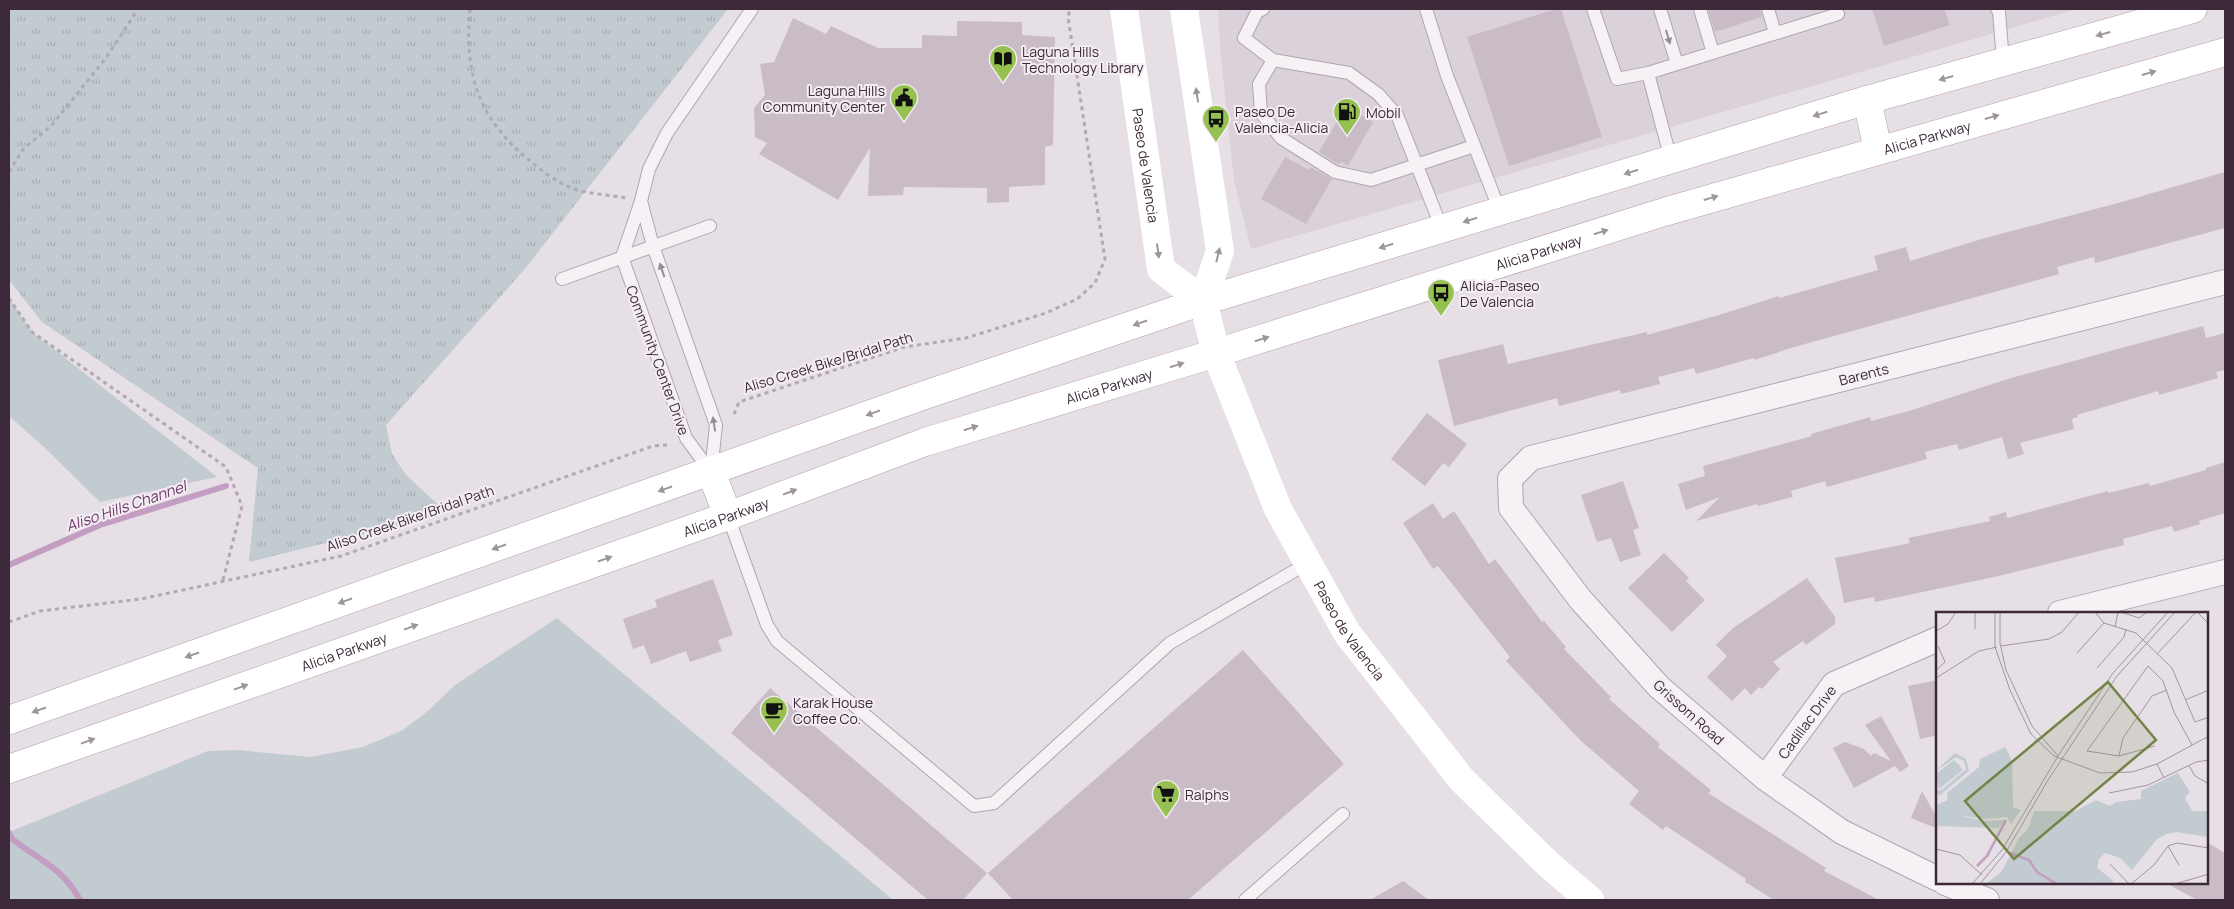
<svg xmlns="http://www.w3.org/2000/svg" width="2234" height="909" viewBox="0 0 2234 909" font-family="Manrope,sans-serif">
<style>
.built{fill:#dbd1da}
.green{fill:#c1cbd0}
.park{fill:url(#park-tufts)}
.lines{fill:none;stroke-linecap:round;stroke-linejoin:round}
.stream{stroke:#c39dc2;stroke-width:6}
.building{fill:#c9bcc7}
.lane-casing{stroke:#b0a5ae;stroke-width:14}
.street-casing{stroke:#b0a5ae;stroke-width:26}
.primary-casing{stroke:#b19faf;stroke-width:29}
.path{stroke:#b2a9b1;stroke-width:3;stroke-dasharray:4 4;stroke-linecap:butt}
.lane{stroke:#f5f1f4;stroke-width:12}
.street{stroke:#f5f1f4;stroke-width:24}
.secondary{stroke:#fff;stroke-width:28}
.primary{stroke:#fff;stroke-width:28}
.oneway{fill:#9e949c}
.oneway2{fill:#988d96}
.labels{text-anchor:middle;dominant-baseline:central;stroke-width:4;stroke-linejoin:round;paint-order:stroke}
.poi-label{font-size:14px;fill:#3c2939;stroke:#f4eef4;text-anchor:start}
.street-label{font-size:14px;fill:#3c2939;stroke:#f4eef4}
.water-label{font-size:15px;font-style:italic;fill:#6c3767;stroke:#f4eef4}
.inset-river{fill:none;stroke:#c39dc2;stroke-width:2.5}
.inset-road{fill:none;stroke:#a296a0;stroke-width:1}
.view{fill:#728446;fill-opacity:0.15;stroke:#728446;stroke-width:2.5}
.inset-edge{fill:none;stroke:#3c2939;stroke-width:2.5}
</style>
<defs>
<pattern id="park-tufts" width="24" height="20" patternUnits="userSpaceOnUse" patternTransform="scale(1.25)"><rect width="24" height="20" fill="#c1cbd0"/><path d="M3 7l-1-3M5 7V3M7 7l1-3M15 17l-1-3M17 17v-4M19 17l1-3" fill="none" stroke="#a7aeb3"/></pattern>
</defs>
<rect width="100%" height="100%" fill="#e6dfe5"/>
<path class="built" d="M1218,9H2077L1251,249L1234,181L1220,48Z"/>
<path class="green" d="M9,298L32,332L217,477L100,502L45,448L9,416Z
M557,618L893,900H9V832L208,751L237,750L310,757L363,747L403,730L429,710L455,685Z"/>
<path class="park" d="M9,9H728L524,270L386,425L392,454L406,475L447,513L249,562L258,468L42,322L9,280Z"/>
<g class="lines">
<path class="stream" d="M9,565L100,525L226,486
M9,833L12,839C39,860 63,868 80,900"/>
</g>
<path class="building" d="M1556,9H1561L1602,137L1509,166L1467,37Z
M1708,9H1760L1762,17L1715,32Z
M1872,9H1944L1950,25L1884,46Z
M793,18L826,34L831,26L878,48H922V35L957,36V21L1022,22V35L1055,37L1053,145L1045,147V185L1009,187V202L987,203V188L904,187L903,195L868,196L870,148L838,200L759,154L767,143L755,137L754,108L765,95L760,64L774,62Z
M1346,106L1373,122L1348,166L1342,162L1338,164L1319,152Z
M1285,157L1309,170L1311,167L1332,179L1306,224L1261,199Z
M2225,172V228L2095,263L2094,257L2057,267L2059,274L1794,347L1755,360L1754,358L1696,374L1694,368L1658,377L1660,384L1621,394L1620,390L1559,406L1557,398L1454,426L1438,360L1503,344L1508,364L1647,332V335L1719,315L1779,296V298L1878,270L1874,256L1906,247L1910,261L1985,238L2118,203Z
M2203,326L2206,338L2225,333V370L2216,372L2218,378L2159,395L2158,391L2077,415L2078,417L2072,419L2074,429L2020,443L2024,454L2008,459L2002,437L1959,450L1957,444L1925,452L1927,459L1827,487L1825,481L1791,491L1793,497L1758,506L1757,504L1696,521L1720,497L1686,510L1678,484L1705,476L1703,466L1812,436L1811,434L1870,417L1871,421L1909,411L2011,378Z
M1427,413L1467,444L1449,467L1443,463L1425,486L1391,459Z
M2225,462V513L2199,521L2200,524L2174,532L2172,526L2123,539L2124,545L1994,577L1875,602L1874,597L1844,603L1835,558L1910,543L1908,538L1990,521L1989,517L2006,512L2007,518L2108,491V493L2149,483L2150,486L2206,470V468Z
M1623,481L1639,528L1633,530L1641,555L1620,562L1611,538L1597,542L1581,495Z
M1433,503L1443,519L1454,511L1489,564L1495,559L1542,622L1544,621L1566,647L1564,649L1611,697L1609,699L1660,744L1658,747L1711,790L1708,793L1826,868L1824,871L1879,900H1774L1745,882L1746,879L1666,826L1663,830L1629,804L1639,791L1580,740L1506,661L1510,657L1438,566L1433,569L1403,523Z
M1664,553L1689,578L1686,581L1705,600L1672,632L1628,588Z
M1807,578L1835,617V624L1806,645L1803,641L1773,662L1780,669L1762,689L1759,687L1751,695L1745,688L1732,701L1707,677L1727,656L1716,645L1733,628Z
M713,579L733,635L718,640L722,651L690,662L686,651L651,664L644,645L633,649L623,619L657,607L655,600Z
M1243,650L1344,764L1188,900H1013L988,873Z
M1938,680V735L1920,739L1908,686Z
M770,688L987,873L963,900H928L731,733Z
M1881,716L1909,766L1900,772L1895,766L1854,788L1833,748L1845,742L1864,749L1871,756L1874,753L1891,761L1865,725Z
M1922,791L1938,820V829L1911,818Z
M2208,843L2225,853V900H2197L2166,883H2208Z
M1403,881L1429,900H1370Z"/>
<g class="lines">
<defs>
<path id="lane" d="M1263,9L1257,12L1244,38L1273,60L1349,73L1378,94L1397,115L1442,229
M1426,9L1447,76L1500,211
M1593,9L1617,79L1648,73L1671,160
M1660,9L1677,64
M1700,9L1713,53
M1768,9L1775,33
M1997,9L1999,11L2003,62
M1273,60L1259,84L1261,113L1281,138L1335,172L1371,180L1474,146
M1648,73L1838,14
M641,201L653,246L716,425L711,472
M562,279L710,226
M711,472L686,438L622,257L641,201L649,169L667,133L752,9
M728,516L767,625L777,641L974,806L994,803L1170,643L1308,563
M1245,900L1343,814"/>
<g id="street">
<path d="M2060,613L2225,572"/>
<path id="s1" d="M1765,778L1834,684L1938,639"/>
<path id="s2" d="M1938,879L1842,832L1765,778L1659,687L1580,599L1511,508L1510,479L1531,458L2225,282"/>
<path d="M1945,883L1987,900"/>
</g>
<g id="primary">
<path d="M1867,100L1878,150"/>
<path d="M711,472L728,516"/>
<path d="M9,720L919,397L1203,301L1867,100L2193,9"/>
<path id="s5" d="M9,769L728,516L925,442L1216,353L1664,212L2225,52"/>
</g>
</defs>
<use href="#lane" class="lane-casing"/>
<use href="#street" class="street-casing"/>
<use href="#primary" class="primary-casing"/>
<path class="path" d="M470,9C464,74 478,118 529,160C543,172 559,184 577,190C592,194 610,195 626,198
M9,172L24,148L51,126L106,58L138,9
M9,298L32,332L226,467L242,506L223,580
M734,414L739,402L904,347L966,338L1046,313L1077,299L1095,283L1105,259L1068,17L1070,9
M9,622L40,611L141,599L341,556L653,446L667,445"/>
<use href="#lane" class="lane"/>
<use href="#street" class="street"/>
<g class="secondary">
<path id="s3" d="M1124,9L1161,269L1203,301"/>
<path id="s4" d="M1184,9L1220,251L1203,301L1216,353L1278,509L1347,633L1462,780L1548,864L1590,900"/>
</g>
<use href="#primary" class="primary"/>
</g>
<defs><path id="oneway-solid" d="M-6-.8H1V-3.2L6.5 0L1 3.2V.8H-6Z" transform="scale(1.25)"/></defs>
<g class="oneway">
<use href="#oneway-solid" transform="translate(2103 34) rotate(164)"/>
<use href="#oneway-solid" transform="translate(2149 73) rotate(-16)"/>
<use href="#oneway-solid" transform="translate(1946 78) rotate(164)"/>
<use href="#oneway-solid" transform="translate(1197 95) rotate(-99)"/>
<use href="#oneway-solid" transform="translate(1820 114) rotate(163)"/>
<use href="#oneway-solid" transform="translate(1992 117) rotate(-16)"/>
<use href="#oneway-solid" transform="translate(1631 172) rotate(163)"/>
<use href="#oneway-solid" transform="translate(1711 198) rotate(-16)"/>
<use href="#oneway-solid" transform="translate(1470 220) rotate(163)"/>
<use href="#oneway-solid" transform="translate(1601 232) rotate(-17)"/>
<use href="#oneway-solid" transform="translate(1386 246) rotate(163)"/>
<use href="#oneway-solid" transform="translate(1158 251) rotate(82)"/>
<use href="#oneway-solid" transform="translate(1218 255) rotate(-77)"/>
<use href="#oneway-solid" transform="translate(1140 323) rotate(161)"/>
<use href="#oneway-solid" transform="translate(1262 339) rotate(-17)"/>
<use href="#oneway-solid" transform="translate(1177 365) rotate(-17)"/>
<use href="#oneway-solid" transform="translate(873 413) rotate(160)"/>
<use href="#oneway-solid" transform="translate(971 428) rotate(-17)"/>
<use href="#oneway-solid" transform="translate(665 489) rotate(161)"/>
<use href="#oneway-solid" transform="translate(790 492) rotate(-21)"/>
<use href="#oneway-solid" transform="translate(499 547) rotate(161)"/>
<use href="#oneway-solid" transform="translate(605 559) rotate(-19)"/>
<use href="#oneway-solid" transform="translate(345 601) rotate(161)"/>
<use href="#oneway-solid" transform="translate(411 627) rotate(-20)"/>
<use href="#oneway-solid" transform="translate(192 655) rotate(161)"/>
<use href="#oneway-solid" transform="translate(241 687) rotate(-20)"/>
<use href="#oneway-solid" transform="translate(39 710) rotate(161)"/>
<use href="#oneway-solid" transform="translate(88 741) rotate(-20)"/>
</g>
<g class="oneway2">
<use href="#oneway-solid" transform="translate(1668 37) rotate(74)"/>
<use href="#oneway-solid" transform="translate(662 270) rotate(-109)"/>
<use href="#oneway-solid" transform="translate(714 424) rotate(-99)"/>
</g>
<defs>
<symbol id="library-pin" viewBox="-11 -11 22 30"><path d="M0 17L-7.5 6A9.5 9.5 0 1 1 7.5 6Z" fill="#96c04f" stroke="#f4eef4"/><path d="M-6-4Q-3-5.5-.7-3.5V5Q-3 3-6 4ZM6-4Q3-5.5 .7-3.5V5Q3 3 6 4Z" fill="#111"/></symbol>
<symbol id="civic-pin" viewBox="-11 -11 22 30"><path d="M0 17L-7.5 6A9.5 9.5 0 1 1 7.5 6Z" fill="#96c04f" stroke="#f4eef4"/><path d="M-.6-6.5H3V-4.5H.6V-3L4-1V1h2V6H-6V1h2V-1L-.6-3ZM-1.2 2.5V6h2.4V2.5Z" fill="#111"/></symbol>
<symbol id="fuel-pin" viewBox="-11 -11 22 30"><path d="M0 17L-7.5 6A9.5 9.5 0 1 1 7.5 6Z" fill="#96c04f" stroke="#f4eef4"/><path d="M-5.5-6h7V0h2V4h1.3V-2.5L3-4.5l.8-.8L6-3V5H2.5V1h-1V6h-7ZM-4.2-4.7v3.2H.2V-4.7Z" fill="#111"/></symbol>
<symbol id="bus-pin" viewBox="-11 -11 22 30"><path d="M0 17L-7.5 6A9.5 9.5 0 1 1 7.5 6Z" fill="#96c04f" stroke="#f4eef4"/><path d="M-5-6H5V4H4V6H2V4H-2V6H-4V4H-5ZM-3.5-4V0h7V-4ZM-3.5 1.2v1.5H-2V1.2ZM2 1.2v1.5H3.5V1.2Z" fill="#111"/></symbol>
<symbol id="cafe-pin" viewBox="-11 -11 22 30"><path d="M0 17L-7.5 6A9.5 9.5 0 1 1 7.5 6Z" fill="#96c04f" stroke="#f4eef4"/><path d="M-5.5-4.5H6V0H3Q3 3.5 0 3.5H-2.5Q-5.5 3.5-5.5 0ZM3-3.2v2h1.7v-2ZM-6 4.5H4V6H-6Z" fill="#111"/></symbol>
<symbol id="supermarket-pin" viewBox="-11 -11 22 30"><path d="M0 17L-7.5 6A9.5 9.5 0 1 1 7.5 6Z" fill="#96c04f" stroke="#f4eef4"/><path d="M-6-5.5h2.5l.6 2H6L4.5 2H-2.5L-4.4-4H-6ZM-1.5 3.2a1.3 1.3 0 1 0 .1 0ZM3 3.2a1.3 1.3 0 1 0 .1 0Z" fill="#111"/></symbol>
</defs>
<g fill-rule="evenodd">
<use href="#library-pin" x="987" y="43" width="32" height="43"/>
<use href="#civic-pin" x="888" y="82" width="32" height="43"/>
<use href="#fuel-pin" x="1331" y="96" width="32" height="43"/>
<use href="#bus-pin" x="1200" y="103" width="32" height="43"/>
<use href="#bus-pin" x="1425" y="277" width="32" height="43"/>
<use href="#cafe-pin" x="758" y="694" width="32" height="43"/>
<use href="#supermarket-pin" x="1150" y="778" width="32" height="43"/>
</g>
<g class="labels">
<g class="poi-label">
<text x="1022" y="51">Laguna Hills<tspan x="1022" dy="16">Technology Library</tspan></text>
<text x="885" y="90" text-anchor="end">Laguna Hills<tspan x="885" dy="16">Community Center</tspan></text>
<text x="1235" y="111">Paseo De<tspan x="1235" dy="16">Valencia-Alicia</tspan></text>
<text x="1366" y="112">Mobil</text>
<text x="1460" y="285">Alicia-Paseo<tspan x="1460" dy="16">De Valencia</tspan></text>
<text x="793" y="702">Karak House<tspan x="793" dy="16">Coffee Co.</tspan></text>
<text x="1185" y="794">Ralphs</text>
</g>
<g class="street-label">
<text stroke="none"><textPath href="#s5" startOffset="2020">Alicia Parkway</textPath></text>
<text stroke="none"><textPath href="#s3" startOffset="158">Paseo de Valencia</textPath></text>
<text stroke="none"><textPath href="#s5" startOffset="1615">Alicia Parkway</textPath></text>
<text transform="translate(658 360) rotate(70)">Community Center Drive</text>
<text transform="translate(828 362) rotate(-17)">Aliso Creek Bike/Bridal Path</text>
<text stroke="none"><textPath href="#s2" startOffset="975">Barents</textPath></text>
<text stroke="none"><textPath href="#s5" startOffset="1165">Alicia Parkway</textPath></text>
<text stroke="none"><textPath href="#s5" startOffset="760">Alicia Parkway</textPath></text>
<text transform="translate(410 518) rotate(-19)">Aliso Creek Bike/Bridal Path</text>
<text stroke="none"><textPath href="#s4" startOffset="660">Paseo de Valencia</textPath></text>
<text stroke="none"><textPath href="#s5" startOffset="355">Alicia Parkway</textPath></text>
<text transform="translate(1689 712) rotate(42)">Grissom Road</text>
<text stroke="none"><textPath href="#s1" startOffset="70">Cadillac Drive</textPath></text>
</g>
<g class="water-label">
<text transform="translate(126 506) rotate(-19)">Aliso Hills Channel</text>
</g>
</g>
<g transform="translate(1936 612)">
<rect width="272" height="272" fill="#e6dfe5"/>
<path d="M19,141L30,147L33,159L3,184L0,179L7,177L30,157L28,149L20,145L0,159ZM18,148L27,158L3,177L0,162ZM242,161L254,180L249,186L256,199H272V225L241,220L231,222L221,227L196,258L184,246L169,241L163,247L161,256L151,260L155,272H50L66,259L83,226L92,217L98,199H140L160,188L174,194L180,190L205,187V179ZM12,188L21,203L49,209L69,208L63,216L0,214V193Z" fill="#c1cbd0"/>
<path d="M69,135L76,149L77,195L85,198L75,212L71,205L49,207L21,203L13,197L11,181L43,155L44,147ZM161,256L174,266L179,272H155L150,260Z" fill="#c1cbd0"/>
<path class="inset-river" d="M74,241L93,248L101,260L121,272M41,254L51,244L70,208"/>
<path class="inset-road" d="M39,0V17M59,0V35L74,78L95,122L118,144L164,161L196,160L221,152L273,124M64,0V31L70,58L96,114L122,144M159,0L168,11L200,21L236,56L259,110L273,105M185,0L203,6L211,0M261,0L273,12M179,15L182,0M0,19L12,12L20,0M65,34L113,27L126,20L143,0M141,41L168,11M221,42L260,0M161,56L188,25L190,17M0,58L9,50L2,34M0,66L43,39L61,35M249,88L273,78M219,134L183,144L151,139L212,54L227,69L238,100L256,133M183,144L187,126L216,84L231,78M221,152L228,166M253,154L259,164L273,172M173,181L212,173L260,150L273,148M232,234L243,253M0,237L24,243L46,263M174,252L193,272M36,272L66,238L122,144L177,61L232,0M44,272L70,240L112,168L181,64L239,0M195,272L218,253L232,234L241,231L273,236M239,272L273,262"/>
<path class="view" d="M172,70L220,128L78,247L29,189Z"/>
<rect width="272" height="272" class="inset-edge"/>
</g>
<rect width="2234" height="909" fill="none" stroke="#3c2939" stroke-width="20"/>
</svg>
